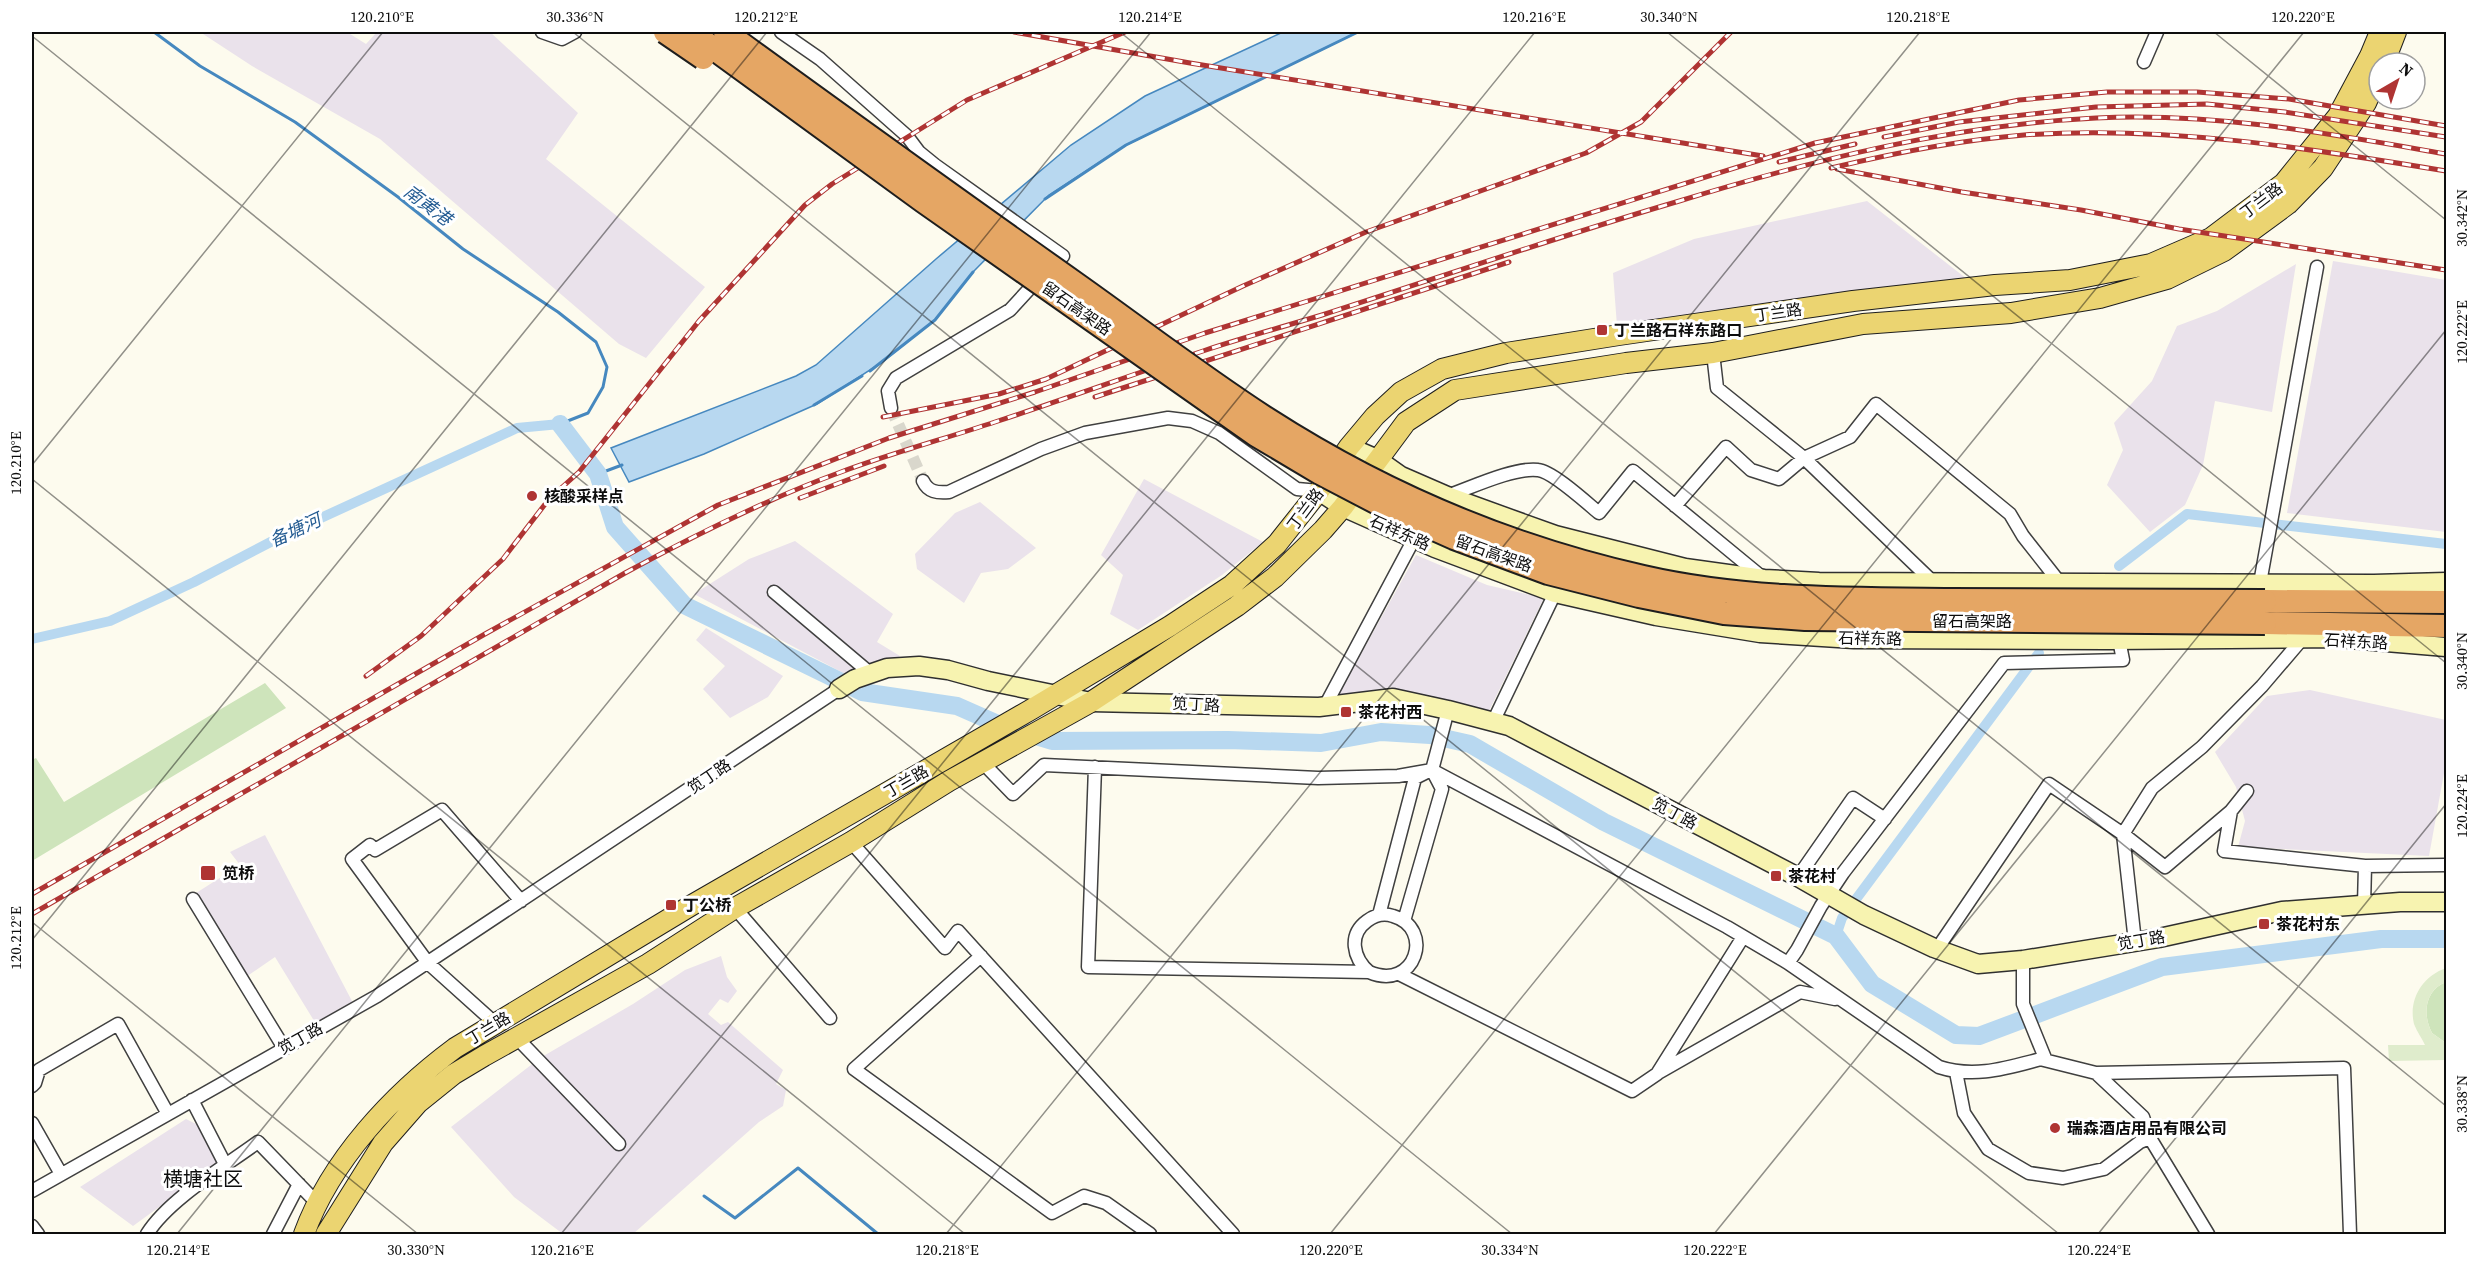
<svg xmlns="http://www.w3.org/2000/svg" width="2478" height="1266" viewBox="0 0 2478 1266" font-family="'Source Serif 4','Noto Sans SC',serif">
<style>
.industrial{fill:#eae2eb}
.green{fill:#cee4bb}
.pitch{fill:#dfeccc}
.water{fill:#b8d8f0;stroke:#4688bf;stroke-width:1.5}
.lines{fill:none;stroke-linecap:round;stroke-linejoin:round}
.stream{stroke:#4688bf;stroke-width:3}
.canal{stroke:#b8d8f0;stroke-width:10}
.river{stroke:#b8d8f0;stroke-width:18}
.street-tunnel{stroke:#d9d7cc;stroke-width:12;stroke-dasharray:12 6;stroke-linecap:butt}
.street-casing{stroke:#404040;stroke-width:15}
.secondary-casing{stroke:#2f2f2f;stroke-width:21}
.primary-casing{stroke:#1e1e1e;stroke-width:22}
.highway-casing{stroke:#1e1e1e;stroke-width:26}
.street{stroke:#fff;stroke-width:12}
.secondary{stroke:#f7f3b0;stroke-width:18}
.primary{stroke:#ebd471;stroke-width:20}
.highway{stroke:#e5a664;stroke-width:22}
.rail-casing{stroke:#af3433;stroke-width:5}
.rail{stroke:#fff;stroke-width:3;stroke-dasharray:9;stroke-linecap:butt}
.highway-bridge-casing{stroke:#1e1e1e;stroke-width:26;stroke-linecap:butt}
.highway-bridge{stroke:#e5a664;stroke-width:22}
.ticks{fill:none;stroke:#0d0d0d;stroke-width:1.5;stroke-opacity:0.45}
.poi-dot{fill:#af3433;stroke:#fff;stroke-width:2}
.labels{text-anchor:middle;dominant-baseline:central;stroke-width:6;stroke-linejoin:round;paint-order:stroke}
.street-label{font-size:16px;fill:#0d0d0d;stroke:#fff}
.poi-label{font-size:16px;font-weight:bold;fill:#0d0d0d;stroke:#fff;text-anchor:start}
.water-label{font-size:18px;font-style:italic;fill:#235b92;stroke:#fff}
.quarter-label{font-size:20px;fill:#0d0d0d;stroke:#fff}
.neatline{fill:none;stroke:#0d0d0d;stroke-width:2}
.ticks-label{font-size:15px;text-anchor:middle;fill:#0d0d0d}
</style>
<rect width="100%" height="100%" fill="#fdfbee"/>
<path class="industrial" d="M200,32H347L366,44L377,32H490L578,113L546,159L705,287L646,358L619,344L380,139L252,66Z
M1867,201L1967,279L1617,326L1613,273L1694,239Z
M2333,261L2446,280V532L2287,513Z
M2296,264L2272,412L2215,401L2203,465L2185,505L2150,532L2107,485L2123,450L2114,423L2152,381L2177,326L2217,311Z
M1144,479L1263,542L1222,575L1138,630L1110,614L1123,575L1101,555Z
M980,502L1036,548L1008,569L981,573L964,603L917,569L915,554L955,513Z
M795,541L893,614L877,642L900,656L894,661L847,675L694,594L749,559Z
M1416,555L1487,585L1544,598L1488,713L1391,687L1337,697Z
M706,628L783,676L768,697L730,718L703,689L725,666L696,640Z
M2310,690L2446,720V762L2429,856L2238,847L2245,821L2236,787L2215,752L2267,696Z
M265,835L353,1003L316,1024L275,957L246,977L193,895L240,865L230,852Z
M721,956L727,977L737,991L728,1003L720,999L708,1014L721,1025L728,1022L783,1070L776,1084L786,1090L783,1106L759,1122L633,1234H563L514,1197L451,1127L540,1058L633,1004L685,970Z
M186,1119L202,1127L217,1165L133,1226L80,1187Z"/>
<path class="green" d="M265,683L286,708L32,861V760L36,758L64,802Z
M2446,982V1043L2432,1033C2422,1014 2425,990 2446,982Z"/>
<path class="pitch" d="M2446,968V982C2425,990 2422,1014 2432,1033L2446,1043V1060L2389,1061L2388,1045H2425C2422,1038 2417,1032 2414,1024C2408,999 2423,976 2446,968Z"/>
<path class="water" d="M1283,32H1358L1126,145L1049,195L974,271L935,320L881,363L817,404L704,454L629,482L611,448L796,376L816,365L936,259L1071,145L1145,96Z"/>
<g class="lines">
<path class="stream" d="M154,32L200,66L295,122L398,197L463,249L558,312L596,342L607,367L603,387L588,413L560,424
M1045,199L1126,145L1358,32
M870,371L935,320L973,272
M814,405L862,376
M598,474L622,465
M704,1196L735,1218L798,1168L878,1234"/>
<path class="canal" d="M2119,566L2187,514L2446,544
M32,639L110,621L194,582L286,534L517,428L560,424
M1836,936L1842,918L2039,653"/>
<path class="river" d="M560,424L598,474L615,527L684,605L862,692L957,706L1000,725L1052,741L1228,740L1321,743L1381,732L1430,735L1470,744L1604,822L1836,936L1872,984L1956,1035L1979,1036L2162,967L2381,939H2446"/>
<path class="street-tunnel" d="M891,408L923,481"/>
<defs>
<path id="street" d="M542,32L562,39L575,32
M781,32L820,59L907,136L919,152L935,165L1063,256L1032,286L1010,310L896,378L888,391L891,408
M2144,62L2157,32
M1713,353L1717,388L1804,458L1933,582
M923,481C928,492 937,493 949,492L1041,449L1085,433L1168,418L1192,421L1219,433L1297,489L1319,491
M1447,496C1470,488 1514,467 1538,470C1552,471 1587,503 1599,513L1633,471L1763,578
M1675,506L1726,447L1751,470L1779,479L1804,458L1850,437L1876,404L2010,514L2023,536L2060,583
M2260,583L2317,267
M774,592L870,673
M1325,706L1414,539
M1493,722L1555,593
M983,763L1013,794L1044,765L1318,778L1398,776L1432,770L1727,927L1788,963L1939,1067C1976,1079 2009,1067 2045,1058L2023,1004V960
M1095,767L1088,967L1369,972C1416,992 1435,928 1393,916C1384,913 1375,915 1367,921C1348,935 1353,958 1369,972
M2231,811L2224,851L2365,866L2364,905
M851,842L945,948L958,931L1233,1234
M2365,866L2446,865
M1798,877L1853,798L1885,819
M193,899L284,1048
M735,908L830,1018
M1379,915L1415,778L1425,773
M1404,921L1442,789L1432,770L1448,710
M2135,942L2123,834L2152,788L2202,747L2262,686L2303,638
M1937,949L2049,784L2123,834L2165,867L2231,811L2247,791
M981,956L854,1069L1052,1213L1084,1196L1106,1203L1150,1234
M1788,963L1797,950L1821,906L1843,873L2004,663L2123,660L2119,640
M1399,974L1632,1091L1657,1074L1743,937
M497,1025L428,963L352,859L370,845L375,850L442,810L521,901
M516,1037L619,1144
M2040,1059L2096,1073L2344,1068L2350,1234
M1956,1072L1964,1113L1988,1149L2029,1173L2063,1178L2104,1169L2140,1142L2150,1138
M1658,1073L1800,992L1835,999
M2096,1073L2143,1117L2150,1138L2208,1234
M32,1086L35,1083L39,1070L118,1024L168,1114
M192,1100L226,1166
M32,1123L61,1174
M32,1191L377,996L839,689
M32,1226L38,1234
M147,1234C169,1199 224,1167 258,1142L318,1204
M273,1234L299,1184"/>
<path id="secondary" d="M1349,447L1377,459L1401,476L1447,496L1555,535L1685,568L1764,579L1819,582L2374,584L2446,582
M1319,491L1343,507L1435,548L1555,593L1656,616L1760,633L1854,639L2109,640L2338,638L2446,647
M839,689L855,679L887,668L919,666L948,670L988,681L1091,702L1319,707L1393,698L1448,710L1509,726L1798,877L1864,915L1934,948L1978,964L2023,960L2159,938L2282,911L2400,902H2446"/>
<path id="primary" d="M2384,63L2396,32
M304,1234C331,1160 393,1094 455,1048L692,905L1032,709L1170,626L1232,585L1277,544L1319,491L1349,447L1375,416L1401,392L1442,369L1506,353L1619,335L1853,301L1995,285L2070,280L2151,264L2211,238L2284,183L2338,116L2370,56L2380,32
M326,1234L383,1143L418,1103L454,1074L484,1056L648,964L735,908L851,842L949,781L1091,702L1237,606L1275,577L1323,530L1343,507L1406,422L1455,390L1626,363L1713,353L1863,324L2011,313L2100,298L2167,279L2224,251L2288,204L2323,168L2366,103L2379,74"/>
<path id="highway" d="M2265,601L2446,602
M2265,623L2446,626"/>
</defs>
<use href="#street" class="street-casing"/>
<use href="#secondary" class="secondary-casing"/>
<use href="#primary" class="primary-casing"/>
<use href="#highway" class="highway-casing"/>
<use href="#street" class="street"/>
<use href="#secondary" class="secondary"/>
<use href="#primary" class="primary"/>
<use href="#highway" class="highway"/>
<defs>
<path id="rail" d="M1014,32L1190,63L1763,156
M1884,137L1959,122L2096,107L2207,104L2285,112L2446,137
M1779,162L1855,144
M1831,168C1894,153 1960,140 2024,135C2166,125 2307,148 2446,171
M1837,169L1962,192L2081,210L2179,229L2446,270
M1095,397L1509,262
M883,417L999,394L1046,379L1243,286L1366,232L1586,153L1641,122L1731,32
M800,498L884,466
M366,676L421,636L503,559L549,499L579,472L699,321L805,205L832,184L967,100L1125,32
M32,894L485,634L718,505L889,438L1035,392L1205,333L1815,143L2019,100L2107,92H2197L2289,99L2446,126
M32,914L625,573C695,535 767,499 841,472C892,453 944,439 995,422C1065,399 1134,374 1203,351C1242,338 1282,327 1322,315C1440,277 1557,237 1676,202C1813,160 1952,125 2096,118C2214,112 2331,134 2446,154"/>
</defs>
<use href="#rail" class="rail-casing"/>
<use href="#rail" class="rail"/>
<defs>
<path id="highway-bridge" d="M665,32L703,58
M691,32L923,201L1256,435L1320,473L1389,509L1454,538L1548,573L1639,596L1724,613L1805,619L2265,623
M725,32C842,117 960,202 1079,286C1141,330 1202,377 1267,419C1382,493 1510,547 1643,577C1743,600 1847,599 1949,600C2054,600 2160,601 2265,601"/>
</defs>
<use href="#highway-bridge" class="highway-bridge-casing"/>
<use href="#highway-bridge" class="highway-bridge"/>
</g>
<path class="ticks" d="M573,32L2059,1234M1120,32L2446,1106M1667,32L2446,663M2214,32L2446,220M32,36L1512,1234M32,465L383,32M32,479L965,1234M32,922L418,1234M32,940L767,32M177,1234L1151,32M561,1234L1535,32M946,1234L1920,32M1330,1234L2304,32M1714,1234L2446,330M2098,1234L2446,804"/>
<g class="poi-dot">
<rect x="1596" y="324" width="12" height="12" rx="3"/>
<circle cx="532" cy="496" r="6"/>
<rect x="1340" y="706" width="12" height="12" rx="3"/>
<rect x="200" y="865" width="16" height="16" rx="3"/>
<rect x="1770" y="870" width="12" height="12" rx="3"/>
<rect x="665" y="899" width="12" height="12" rx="3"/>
<rect x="2258" y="918" width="12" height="12" rx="3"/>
<circle cx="2055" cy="1128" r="6"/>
</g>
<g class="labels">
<g class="street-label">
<text transform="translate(2261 200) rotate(-37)">丁兰路</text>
<text transform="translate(1077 308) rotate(35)">留石高架路</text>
<text transform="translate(1778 312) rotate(-8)">丁兰路</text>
<text transform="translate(1305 509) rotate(-53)">丁兰路</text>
<text transform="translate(1400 532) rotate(24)">石祥东路</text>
<text transform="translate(1494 553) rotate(20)">留石高架路</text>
<text x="1972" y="621">留石高架路</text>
<text transform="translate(1870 638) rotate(1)">石祥东路</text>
<text transform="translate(2356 641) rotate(3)">石祥东路</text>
<text transform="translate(1196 704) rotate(3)">笕丁路</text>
<text transform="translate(709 776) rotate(-34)">笕丁路</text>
<text transform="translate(906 781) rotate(-30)">丁兰路</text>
<text transform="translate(1675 813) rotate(28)">笕丁路</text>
<text transform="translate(2141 940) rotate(-10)">笕丁路</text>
<text transform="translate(488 1028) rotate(-31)">丁兰路</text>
<text transform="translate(300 1038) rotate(-29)">笕丁路</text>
</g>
<g class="poi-label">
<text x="1614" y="330">丁兰路石祥东路口</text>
<text x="544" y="496">核酸采样点</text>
<text x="1358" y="712">茶花村西</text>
<text x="222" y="873">笕桥</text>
<text x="1788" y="876">茶花村</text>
<text x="683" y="905">丁公桥</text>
<text x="2276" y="924">茶花村东</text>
<text x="2067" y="1128">瑞森酒店用品有限公司</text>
</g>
<g class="water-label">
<text transform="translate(428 205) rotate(37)">南黄港</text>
<text transform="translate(295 530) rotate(-25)">备塘河</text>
</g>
<g class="quarter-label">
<text x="203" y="1179">横塘社区</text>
</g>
</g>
<rect width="2478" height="1266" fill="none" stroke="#ffffff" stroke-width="66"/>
<g transform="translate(2397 81) rotate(39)"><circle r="28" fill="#ffffff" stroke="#9e9e9e" stroke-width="1.5"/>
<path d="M0-4.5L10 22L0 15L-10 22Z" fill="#af3433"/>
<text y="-9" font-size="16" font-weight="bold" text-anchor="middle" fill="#0d0d0d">N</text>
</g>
<rect x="33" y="33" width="2412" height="1200" class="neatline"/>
<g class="ticks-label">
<text x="382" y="22">120.210°E</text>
<text x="575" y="22">30.336°N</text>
<text x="766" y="22">120.212°E</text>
<text x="1150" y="22">120.214°E</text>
<text x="1534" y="22">120.216°E</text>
<text x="1669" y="22">30.340°N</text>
<text x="1918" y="22">120.218°E</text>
<text x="2303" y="22">120.220°E</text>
<text transform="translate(2462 218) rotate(-90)" y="5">30.342°N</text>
<text transform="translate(2462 332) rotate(-90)" y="5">120.222°E</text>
<text transform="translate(16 463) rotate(-90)" y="5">120.210°E</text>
<text transform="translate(2462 661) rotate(-90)" y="5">30.340°N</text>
<text transform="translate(2462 806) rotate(-90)" y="5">120.224°E</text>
<text transform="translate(16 938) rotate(-90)" y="5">120.212°E</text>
<text transform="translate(2462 1104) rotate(-90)" y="5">30.338°N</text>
<text x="178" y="1255">120.214°E</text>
<text x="416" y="1255">30.330°N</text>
<text x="562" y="1255">120.216°E</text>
<text x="947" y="1255">120.218°E</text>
<text x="1331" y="1255">120.220°E</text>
<text x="1510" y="1255">30.334°N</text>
<text x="1715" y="1255">120.222°E</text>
<text x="2099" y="1255">120.224°E</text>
</g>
</svg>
